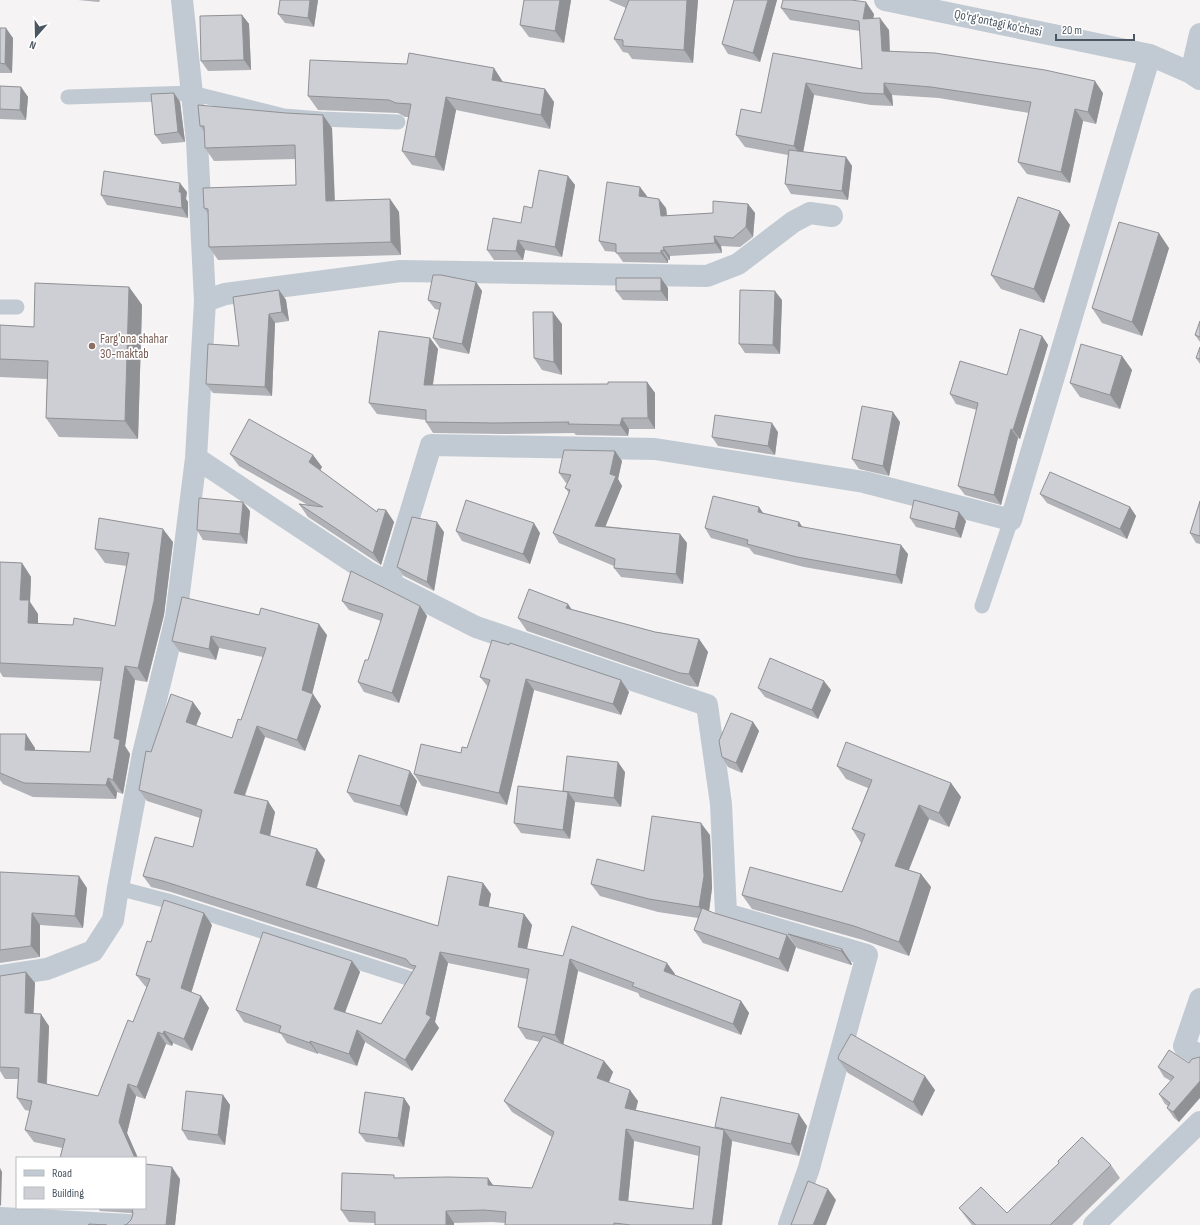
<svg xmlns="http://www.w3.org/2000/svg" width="1200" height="1225" viewBox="0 0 1200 1225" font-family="'Sofia Sans Condensed',sans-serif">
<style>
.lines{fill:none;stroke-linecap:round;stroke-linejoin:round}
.service{stroke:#c1cad2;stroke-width:15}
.minor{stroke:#c1cad2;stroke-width:22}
.wall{fill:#b0b2b7;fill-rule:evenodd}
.shaded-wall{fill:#909195}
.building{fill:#cdcfd5;stroke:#909195;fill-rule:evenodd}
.education-dot{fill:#8d6e63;stroke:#fff;stroke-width:1.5}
.labels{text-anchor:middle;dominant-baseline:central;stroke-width:3.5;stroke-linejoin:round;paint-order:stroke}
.street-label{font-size:13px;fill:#4a5661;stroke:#fff}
.education-label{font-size:13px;fill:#785e54;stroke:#fff;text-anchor:start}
</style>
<rect width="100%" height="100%" fill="#f5f3f3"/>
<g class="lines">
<path class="service" d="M68,97L192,93L284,116L321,119L398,122
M0,307H17
M982,606L1011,520
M118,888L168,901L411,979"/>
<path class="minor" d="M885,0L1150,55L1191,73L1200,79
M1191,73L1200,34
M205,301L225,294L401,271L707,276L738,264L793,222L810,213L832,216
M196,458L368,572L476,627L707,705L721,804L726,914L867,955L809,1168L789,1225
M389,583L431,445L655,449L864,482L1011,520L1150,55
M0,976L47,969L93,951L113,920L118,888L143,754L176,617L196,458L205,301L197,141L182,0
M1200,999L1184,1046L1200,1056
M0,1218L129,1225
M1094,1225L1200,1122"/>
</g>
<path class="wall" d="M78,0H100L99,2Z
M280,0H318L314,27L285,23L278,14Z
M524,0H571L564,43L529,37L520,25Z
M609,0H698L693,63L632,59L628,53L623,52L614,39L626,8L610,1Z
M734,0H777L760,62L728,54L722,44Z
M781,8L874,14L873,19L889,30L890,51L1103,93L1096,124L1083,121L1070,183L1027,174L1018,162L1029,113L939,98L892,95L893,106L871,105L814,95L803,152L846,157L852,166L848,200L791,194L785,184L788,155L745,147L736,135L761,113L773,53L862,69L860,31L790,20Z
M242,15L249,24L251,70L208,71L201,61Z
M0,28L13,38L12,73H0Z
M503,82L545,89L554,102L550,129L456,110L444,171L412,165L402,151L409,117H405L398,113L318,110L308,96Z
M0,86L21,87L28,97L26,120L0,119Z
M174,93L180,102L185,142L162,144L155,135Z
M198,105L332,128L335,201L390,199L399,212L401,255L218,260L209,247L208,214L204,208L296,185V159L214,161L205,148V133L200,126Z
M568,176L575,185L562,257L525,250L523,260H494L487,250L521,223L532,208Z
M187,192L186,199L188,202V218L107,205L101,195Z
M647,196V197L666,208L667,216L713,213L748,204L755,213L753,237L740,247L721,246L722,253L670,256V260H668V263L623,262L616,252L605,251L599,241Z
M1060,211L1070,225L1044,303L1001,289L991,275Z
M1169,248L1142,336L1102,323L1092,308Z
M476,282L482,291L469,354L440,348L433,338L439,310L435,309L428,300Z
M129,287L142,305L138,439L59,437L46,418L47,379L0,377V325L34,327Z
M668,288V301L623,300L616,291Z
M279,290L286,300L289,321L275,323L272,396L213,393L206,384L239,346Z
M782,300L780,354L745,353L739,344Z
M1200,321V342L1195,335Z
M562,324V375L542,370L534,358Z
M1042,336L1048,345L1020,439L1018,438L1001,505L965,495L958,486L977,410L956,404L950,394L1007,375Z
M430,338L438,349L433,385L608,384L647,382L655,393V429H629L628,436L576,435L574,433L502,434L433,433L426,422V420L377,414L369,403Z
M1200,347V364L1196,358Z
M1122,356L1132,370L1120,409L1080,397L1070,383Z
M900,422L889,476L859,469L852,459Z
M778,432L775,455L718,446L712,437Z
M615,451L622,461L618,479L622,486L605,526L680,534L687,543L683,584L621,577L614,568V566L559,543L553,533L569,493L565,488L568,483H566L559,473Z
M230,454L313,455L322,467L320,470L377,512L386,510L394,522L381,565L308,517L299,504L308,505L239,466Z
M1040,494L1130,507L1136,516L1127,539L1047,503Z
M1200,501V544L1196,543L1190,533Z
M250,511L247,544L203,540L197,530Z
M763,513L799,522L802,527L908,554L902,584L804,567L754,554L749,548L711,538L705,528Z
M910,518L966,521L961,538L916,527Z
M456,531L540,533L530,564L462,541Z
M444,532L434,591L404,576L397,567Z
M173,542L164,615L147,682L135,680L125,746L130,754L123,794L117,792L116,799L33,797L3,784L0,780V734L35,748V750L90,752L101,681L3,677L0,672V562L22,563L31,577L30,602L38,614V624L73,625L115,626L127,566L105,563L95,549Z
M182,597L327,635L312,694L321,706L305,751L265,737L245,796L275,812L270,836L317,849L325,860L317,888L438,926L483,883L491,894L488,907L524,914L532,925L527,949L563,956L675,974V975L741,1001L749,1013L741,1035L640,997L638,993L578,971L563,1044L604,1061L613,1072L609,1082L638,1101L636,1110L715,1128V1127L807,1126L799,1156L732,1141L722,1225H505V1223L492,1222L454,1223H375L349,1222L341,1210L396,1178H488L493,1185L532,1188L552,1137L512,1112L504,1101L540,1042L526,1039L518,1027L527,979L448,963L435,1022L439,1028L412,1071L365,1042L357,1066L318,1053V1054L287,1043L281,1034L244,1022L236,1010L352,961L360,972L345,1013L381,1024L414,970L171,892L151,887L143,876L193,847L200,818L147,801L139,790L151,752L201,713L196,726L232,738L241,720L263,657L219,648L216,660L180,652L172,641ZM634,1141L699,1156L693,1209L628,1201Z
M342,601L420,606L427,616L399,703L364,692L358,682L368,660L381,621L349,610Z
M571,609L655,632L699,639L708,652L698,687L689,686L527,631L518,618Z
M492,640L629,692L621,715L534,690L507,805L422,786L414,774L461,753L467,748L488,687L480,677Z
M758,688L831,690L818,719L765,697Z
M753,722L759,731L742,773L728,767L722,757Z
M837,766L951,783L961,797L949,827L929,819L909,870L921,874L931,887L909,956L863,940L752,909L742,895L842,892L861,843L852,829L868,788L846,779Z
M625,772L621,807L575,802L570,839L521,833L514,823L563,792Z
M417,781L407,816L354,802L347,792Z
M710,835L712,888L709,911L714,913L787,935L796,947L788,972L703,943L694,930L698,918L658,912L600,896L591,884L644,871Z
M0,872L87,888L83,928L40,925V957L0,963Z
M212,925L191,993L201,996L209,1008L192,1051L173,1043L172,1046L166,1044L145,1099L136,1096L127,1133L138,1158H60L62,1148L34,1142L25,1130L30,1111L25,1110L17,1098L18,1079H5L0,1071V976L26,972L35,983L33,1013L49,1026L47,1084L98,1096L133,1022L147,987L145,986L136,975L151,942Z
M788,934L842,949L852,964L851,965L797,948Z
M838,1059L935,1090L922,1116L848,1073Z
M1189,1063L1179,1122L1174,1118L1167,1108L1168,1106L1165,1104L1159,1094L1171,1081L1164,1077L1158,1067Z
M223,1095L230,1105L225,1145L188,1140L182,1130Z
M404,1098L410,1107L404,1147L366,1142L359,1133Z
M1058,1161L1111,1165L1120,1178L1072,1225H972L968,1220L959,1208L1007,1213L1059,1163Z
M180,1179L175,1225H124H126L131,1220L133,1214L130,1213L100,1211L98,1208H145Z"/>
<path class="shaded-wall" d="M310,0H318L314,27L308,18Z
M560,0H571L564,43L555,31Z
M687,0H698L693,63L684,50Z
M768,0H777L760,62L753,53Z
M866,2L874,14L871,31L863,19Z
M242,15L249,24L251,70L244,60Z
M880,18L889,30L890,63L882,51Z
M6,28L13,38L12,73L5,64Z
M494,68L503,82L492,80Z
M1095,81L1103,93L1096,124L1088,112Z
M806,83L814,95L802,158L794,146Z
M884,83L892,95L893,106L884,94Z
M21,87L28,97L26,120L20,110Z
M545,89L554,102L550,129L541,115Z
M174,93L180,102L185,142L178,132Z
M446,97L456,110L444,171L435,157Z
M1075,109L1083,121L1070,183L1061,172Z
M323,115L332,128L335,214L326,201Z
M846,157L852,166L848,200L842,191Z
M568,176L575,185L562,257L555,247Z
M180,183L187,192L186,199L188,202V218L182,208L179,192Z
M640,187L647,196L646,206L639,196Z
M390,199L399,212L401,255L391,242Z
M659,199L666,208L668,226L661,216Z
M748,204L755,213L753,237L746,227Z
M1060,211L1070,225L1044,303L1034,289Z
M1159,233L1169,248L1142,336L1132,322Z
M714,236L721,246L722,253L715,243Z
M518,240L525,250L523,260L516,251Z
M663,247L670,256V260L664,251Z
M661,250L668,260V263L661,253Z
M661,278L668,288V301L661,291Z
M476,282L482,291L469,354L462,344Z
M129,287L142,305L138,439L125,421Z
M279,290L286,300L289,321L282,312Z
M775,291L782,300L780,354L773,345Z
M553,312L562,324V375L554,362Z
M269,314L275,323L272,396L265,387Z
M1042,336L1048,345L1020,439L1013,430Z
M430,338L438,349L431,396L424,385Z
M1122,356L1132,370L1120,409L1110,395Z
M647,382L655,393V429L648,418Z
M893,412L900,422L889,476L883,466Z
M622,418L629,429L628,436L620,425Z
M772,423L778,432L775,455L768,446Z
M1011,429L1018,438L1001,505L994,495Z
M615,451L622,461L618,479L622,486L602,535L595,526L610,474Z
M313,455L322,467L318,474L309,462Z
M243,502L250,511L247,544L240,534Z
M759,507L766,517L758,512Z
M1130,507L1136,516L1127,539L1120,529Z
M386,510L394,522L381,565L373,553Z
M959,512L966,521L961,538L955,529Z
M437,522L444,532L434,591L427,582Z
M799,522L806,532L798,526Z
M534,523L540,533L530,564L523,554Z
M163,529L173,542L164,615L147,682L138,668Z
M680,534L687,543L683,584L676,574Z
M901,545L908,554L902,584L896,575Z
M22,563L31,577L30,602L38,614V637L28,623L20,600Z
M568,604L577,617L566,608Z
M420,606L427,616L399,703L392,693Z
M319,624L327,635L310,702L302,690Z
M211,636L219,648L216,660L209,649Z
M699,639L708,652L698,687L689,674Z
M125,666L135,680L125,746L130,754L123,794L113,780L114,738Z
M526,679L534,690L507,805L499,793Z
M621,680L629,692L621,715L613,704Z
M824,681L831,690L818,719L812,710Z
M313,694L321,706L305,751L297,740Z
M193,702L201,713L193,733L186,722Z
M753,722L759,731L742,773L736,763Z
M257,726L265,737L241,805L234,793Z
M26,734L35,748V764L25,750Z
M618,762L625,772L621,807L614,798Z
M410,771L417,781L407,816L400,806Z
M108,778L117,792L116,799L106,785Z
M951,783L961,797L949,827L939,813Z
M568,792L575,802L570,839L563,830Z
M268,801L275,812L268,845L260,833Z
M919,805L929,819L905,879L895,866Z
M701,823L710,835L712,888L708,919L699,907Z
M317,849L325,860L314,896L306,885Z
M921,874L931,887L909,956L899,942Z
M79,876L87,888L83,928L75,916Z
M483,883L491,894L487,916L479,905Z
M32,913L40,925V957L31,946Z
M204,913L212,925L189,1000L181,988Z
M524,914L532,925L525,958L518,947Z
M787,935L796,947L788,972L779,959Z
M842,949L852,964L851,965L841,951Z
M440,952L448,963L435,1022L439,1028L412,1071L405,1060L426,1014Z
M570,959L578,971L563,1046L555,1035Z
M352,961L360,972L342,1020L334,1009Z
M667,963L675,974L672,983L664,971Z
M26,972L35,983L33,1025L25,1013Z
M201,996L209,1008L192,1051L184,1039Z
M741,1001L749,1013L741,1035L733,1024Z
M41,1014L49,1026L46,1094L38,1082Z
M357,1030L365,1042L357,1066L349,1054Z
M164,1031L173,1043L172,1046L163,1034Z
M158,1032L166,1044L145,1099L137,1087Z
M310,1041L318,1053V1054L310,1043Z
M604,1061L613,1072L606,1089L597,1078Z
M925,1076L935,1090L922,1116L913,1102Z
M1200,1081V1098L1179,1122L1173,1112Z
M128,1084L136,1096L127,1133L138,1158H135L119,1122Z
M630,1090L638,1101L633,1119L625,1108Z
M223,1095L230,1105L225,1145L218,1135Z
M404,1098L410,1107L404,1147L398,1138Z
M799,1114L807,1126L799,1156L791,1144Z
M626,1129L634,1141L627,1212L619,1200Z
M724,1130L732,1141L722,1225H712Z
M172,1167L180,1179L175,1225H166Z
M0,1168L2,1172L1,1206L0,1205Z
M488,1178L496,1190L488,1185Z
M828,1189L836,1200L826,1225H813Z
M446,1211L454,1223V1225H446Z"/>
<path class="building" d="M280,0H310L308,18L278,14Z
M524,0H560L555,31L520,25Z
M629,0H687L684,50L623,46V40L614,39Z
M734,0H768L753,53L722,44Z
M783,0H851L866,2L863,19L880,18L882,51L935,53L1045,70L1095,81L1088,112L1075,109L1061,172L1018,162L1031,102L931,87L884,83V94L862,93L806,83L794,146L736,135L741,109L761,113L773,53L862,69L859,21L781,8Z
M242,15L244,60L201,61L200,16Z
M0,28H6L5,64L0,63Z
M409,53L494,68L492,80L545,89L541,115L446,97L435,157L402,151L411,104L396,103L389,100L308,96L310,60L407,64Z
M0,86L21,87L20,110L0,109Z
M174,93L178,132L155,135L151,94Z
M198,105L286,113L323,115L326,201L390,199L391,242L209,247L208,209L204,208L203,188L296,185L295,145L205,148L204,126H200Z
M789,150L846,157L842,191L785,184Z
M539,170L568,176L555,247L518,240L516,251L487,250L493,218L521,223L524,206L532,208Z
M104,171L180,183L179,192H181L182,208L101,195Z
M607,182L640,187L639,196L659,199L661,216L713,213V201L748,204L746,227L733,238L714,236L715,243L663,247L664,251L661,250V253H616V244L599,241Z
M1018,197L1060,211L1034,289L991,275Z
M1119,222L1159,233L1132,322L1092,308Z
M433,275H441L476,282L462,344L433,338L441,303L428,300Z
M616,278H661V291H616Z
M35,283L129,287L125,421L46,418L48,361L0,359V325L34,327Z
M279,290L282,312L269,314L265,387L206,384L208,344L239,346L233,297Z
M740,290L775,291L773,345L739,344Z
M533,312H553L554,362L534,358Z
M1200,321V337L1195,335Z
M1020,329L1042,336L1013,430L1011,429L994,495L958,486L978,403L950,394L960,361L1007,375Z
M379,331L430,338L424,385L608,384V382H647L648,418H622L620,425L568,424L569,422L495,423L426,422V410L369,403Z
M1081,344L1122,356L1110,395L1070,383Z
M1200,347V359L1196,358Z
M862,406L893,412L883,466L852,459Z
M715,415L772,423L768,446L712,437Z
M249,419L313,455L309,462L377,512L378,509L386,510L373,553L299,504L323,507L230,454Z
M564,450L615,451L610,474L616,476L595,526L680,534L676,574L614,568L615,559L553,533L570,490L565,488L571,475L559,473Z
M1050,472L1130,507L1120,529L1040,494Z
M713,496L759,507L758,512L799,522L798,526L901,545L896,575L797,557L747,544L748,540L705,528Z
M199,498L243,502L240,534L197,530Z
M466,500L534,523L523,554L456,531Z
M914,500L959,512L955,529L910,518Z
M1200,501V536L1190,533Z
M412,517L437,522L427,582L397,567Z
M99,518L163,529L154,601L138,668L125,666L114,738L120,740L113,780L108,778L106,785L24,783L0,773V734H26L25,750L90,752L103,668L0,663V562L22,563L20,600H29L28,623L73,625L74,618L115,626L129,553L95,549Z
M351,571L420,606L392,693L358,682L365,660H368L383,614L342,601Z
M529,589L568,604L566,608L655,632L699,639L689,674L680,673L518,618Z
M182,597L259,615L261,608L319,624L302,690L313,694L297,740L257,726L234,793L268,801L260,833L317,849L306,885L438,926L448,876L483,883L479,905L524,914L518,947L563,956L572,926L667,963L664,971L741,1001L733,1024L632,986L634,983L570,959L555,1035L518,1027L529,969L440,952L426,1014L431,1017L405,1060L357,1030L349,1054L310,1041V1043L279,1032L281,1026L236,1010L263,932L352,961L334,1009L381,1024L416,966L411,965L406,959L163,881L143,876L155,837L193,847L202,810L139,790L146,751L151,752L171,694L193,702L186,722L232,738L238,719L241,720L266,648L211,636L209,649L172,641Z
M492,640L509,645L510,643L621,680L613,704L526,679L499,793L414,774L421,744L461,753L462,747L467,748L490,680L480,677Z
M770,658L824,681L812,710L758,688Z
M731,713L753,722L736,763L722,757L719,741Z
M846,742L951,783L939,813L919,805L895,866L921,874L899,942L854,926L742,895L750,867L842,892L865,834L852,829L872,780L837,766Z
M359,755L410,771L400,806L347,792Z
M567,756L618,762L614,798L563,791Z
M518,786L568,792L563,830L514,823Z
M652,816L701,823L704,876L699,907L649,899L591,884L597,859L644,871Z
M0,872L79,876L75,916L32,913L31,946L0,950Z
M164,900L204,913L181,988L201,996L184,1039L164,1031L163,1034L158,1032L137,1087L128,1084L119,1122L135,1158H60L65,1139L25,1130L32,1101L17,1098L19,1068L0,1067V976L26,972L25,1013L41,1014L38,1082L98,1096L128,1020L133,1022L150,979L136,975L147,941L151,942Z
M702,908L714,913L787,935L779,959L694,930Z
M788,934L842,949L841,951Z
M851,1034L925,1076L913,1102L838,1059L839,1055Z
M543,1036L604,1061L597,1078L630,1090L625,1108L724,1130L712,1225H631L614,1223V1225H505L506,1212L484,1210L446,1211V1225H375V1212L341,1210L342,1173L394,1175V1178L448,1177L488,1178V1185L532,1188L554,1132L504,1101ZM626,1129L700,1147L693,1209L619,1200Z
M1169,1050L1189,1063L1192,1059L1200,1057V1081L1173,1112L1167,1108L1170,1103L1159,1094L1174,1077L1158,1067Z
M186,1091L223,1095L218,1135L182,1130Z
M365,1092L404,1098L398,1138L359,1133Z
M721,1097L799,1114L791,1144L715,1127Z
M1082,1137L1111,1165L1050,1225H976L959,1208L981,1187L1007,1213L1059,1163L1058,1161Z
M145,1164L172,1167L166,1225H124H126L131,1220L133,1214L132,1208H145Z
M808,1181L828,1189L813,1225H791Z
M89,1224L107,1225H88Z"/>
<circle class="education-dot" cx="92" cy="346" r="4"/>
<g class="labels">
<g class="street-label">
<text transform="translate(998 23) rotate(12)">Qo'rg'ontagi ko'chasi</text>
</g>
<g class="education-label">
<text x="100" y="339">Farg'ona shahar<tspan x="100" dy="15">30-maktab</tspan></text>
</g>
</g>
<rect x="16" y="1157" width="130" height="52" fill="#ffffff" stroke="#b7bbc0"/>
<rect x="24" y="1170" width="20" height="6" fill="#c1cad2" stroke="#b7bbc0"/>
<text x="52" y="1177" font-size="12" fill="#4a5661">Road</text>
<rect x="24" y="1187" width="20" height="12" fill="#cdcfd5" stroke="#b7bbc0"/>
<text x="52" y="1197" font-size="12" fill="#4a5661">Building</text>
<g transform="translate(36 36) rotate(200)" stroke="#ffffff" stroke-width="3" paint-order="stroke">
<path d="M0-3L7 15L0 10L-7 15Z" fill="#4a5661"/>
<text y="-6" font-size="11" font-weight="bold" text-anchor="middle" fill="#4a5661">N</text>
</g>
<path d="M1056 34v6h78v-6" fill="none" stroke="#4a5661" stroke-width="2"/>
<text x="1062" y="34" font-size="12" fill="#4a5661" stroke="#ffffff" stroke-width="3" paint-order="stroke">20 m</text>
</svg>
